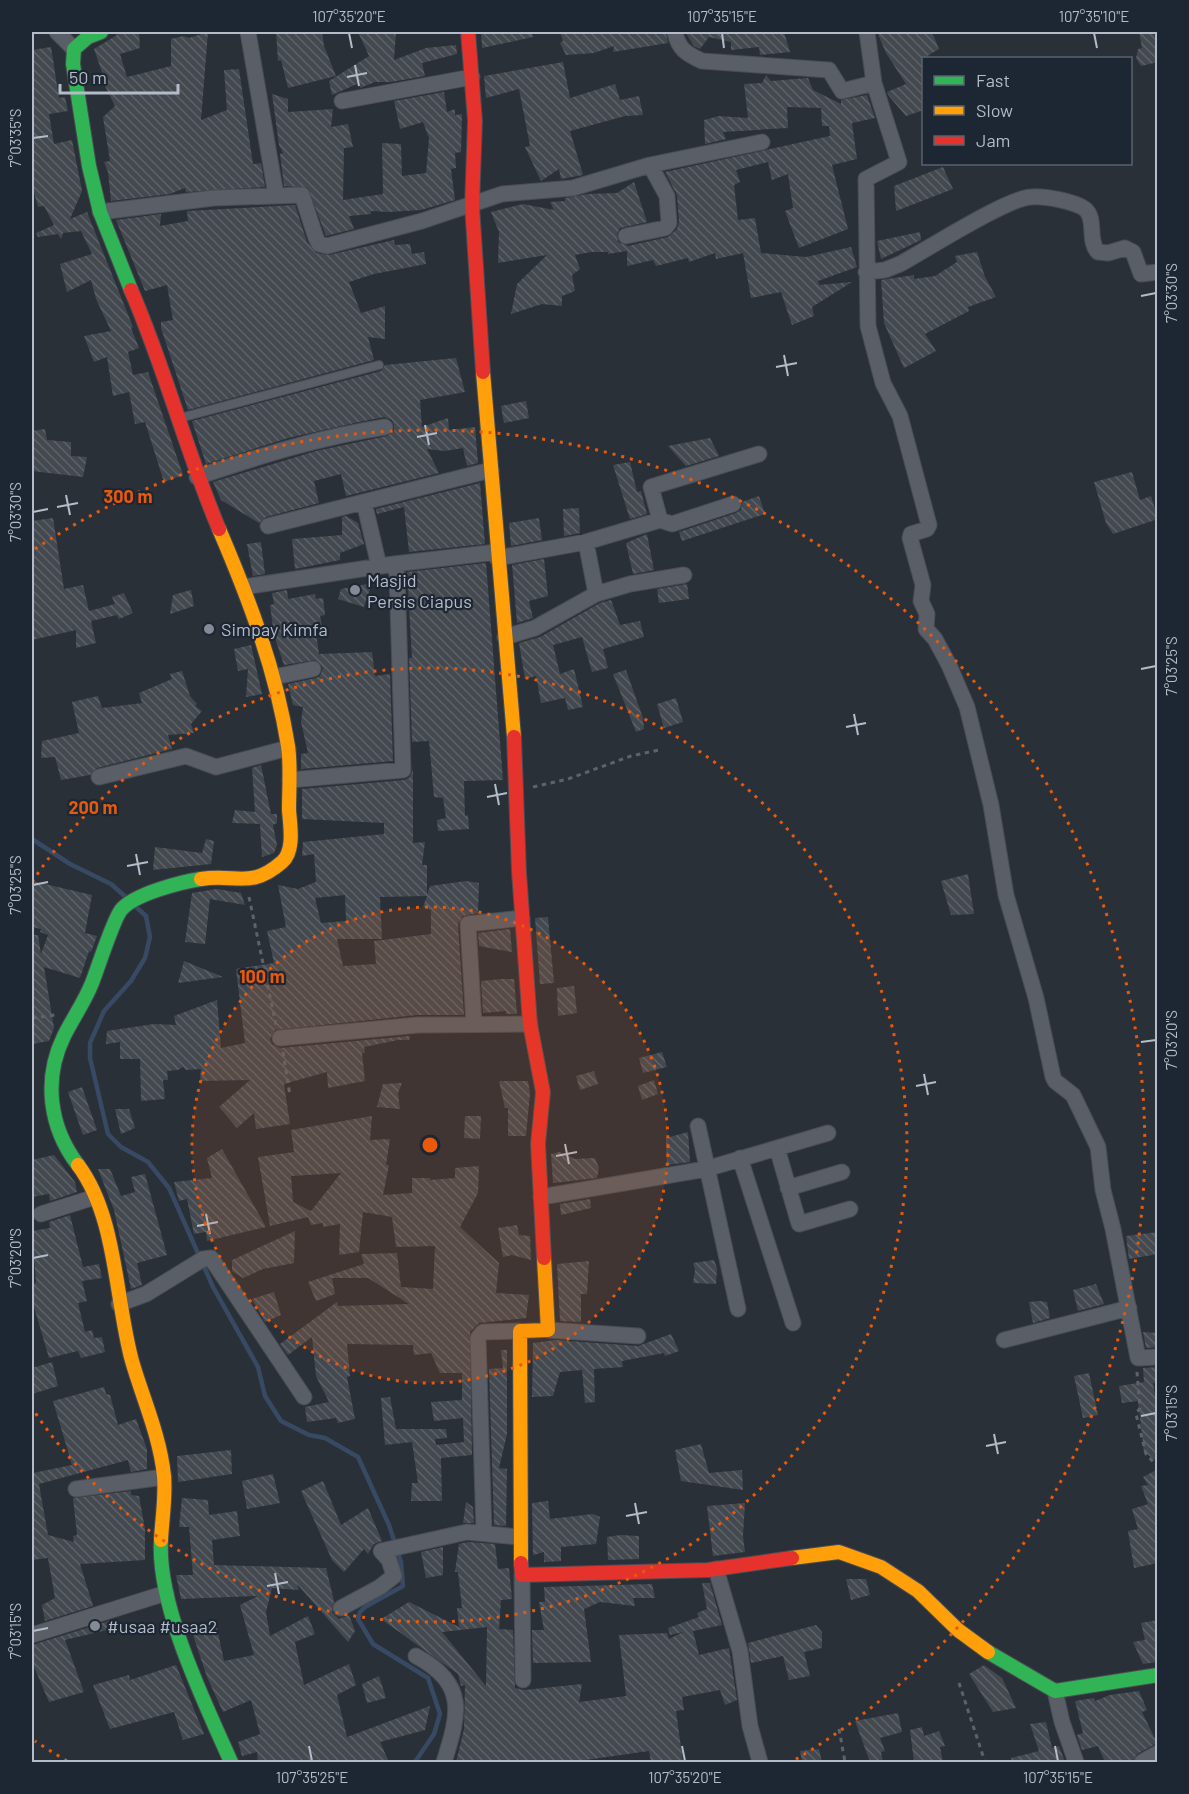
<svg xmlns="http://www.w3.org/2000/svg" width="1189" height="1794" viewBox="0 0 1189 1794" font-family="Barlow,sans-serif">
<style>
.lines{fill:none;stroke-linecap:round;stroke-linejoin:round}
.stream{stroke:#384963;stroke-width:4.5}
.building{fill:url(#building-back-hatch);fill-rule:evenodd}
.lane-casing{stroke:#484c53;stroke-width:10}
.street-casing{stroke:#484c53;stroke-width:17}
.fast-casing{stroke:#484c53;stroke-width:16}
.slow-casing{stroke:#484c53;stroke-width:16}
.jam-casing{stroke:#484c53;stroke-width:16}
.path{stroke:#5d636a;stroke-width:3;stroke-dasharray:4.5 4.5;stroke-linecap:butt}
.lane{stroke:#5a5e66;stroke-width:8}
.street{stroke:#5a5e66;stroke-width:15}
.fast{stroke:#30b455;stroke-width:14}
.slow{stroke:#ff9f0a;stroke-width:14}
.jam{stroke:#e5322d;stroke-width:14}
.ticks{fill:none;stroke:#b4bcc9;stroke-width:2}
.ring{fill:none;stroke:#e8590c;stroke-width:3;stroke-dasharray:3 6}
.poi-dot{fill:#848b96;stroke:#1d2633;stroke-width:2}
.labels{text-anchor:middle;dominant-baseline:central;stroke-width:4.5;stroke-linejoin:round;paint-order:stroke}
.poi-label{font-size:18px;fill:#b4bcc9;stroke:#1d2633;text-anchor:start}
.centre{fill:#e8590c;stroke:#1d2633;stroke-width:3}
.ring-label{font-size:18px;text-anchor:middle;font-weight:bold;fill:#e8590c;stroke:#1d2633;stroke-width:4.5;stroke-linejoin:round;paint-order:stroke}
.neatline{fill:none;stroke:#b4bcc9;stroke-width:2}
.ticks-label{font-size:15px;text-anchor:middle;fill:#b4bcc9}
</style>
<defs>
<pattern id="building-back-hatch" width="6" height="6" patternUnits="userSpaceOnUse" patternTransform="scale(1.5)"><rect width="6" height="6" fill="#444950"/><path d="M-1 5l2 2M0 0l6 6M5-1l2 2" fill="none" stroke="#5d6168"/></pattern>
</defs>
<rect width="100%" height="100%" fill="#2a3038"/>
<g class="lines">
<path class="stream" d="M32,839L70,864L111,884L128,899
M136,907L146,916L150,937L145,958L131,981L104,1011L90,1043V1058L108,1134L121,1147L148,1162L169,1188L213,1287L258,1367L265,1396L281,1421L309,1435L325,1438L358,1457L389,1525L401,1562L403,1586L365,1607L360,1612L358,1619L373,1644L428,1678L440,1714L434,1734L415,1762"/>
</g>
<path class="building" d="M115,32H139L140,48L120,54L127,77L171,66V39L183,36L189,38L208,32L201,120L227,110L224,70L239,69L253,164L261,163L265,187L186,192L185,188L170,194L111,201L108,172L104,162L110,161L103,117L115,106L103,82L105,81L94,49L117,35Z
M276,32H322L324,46L336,76L288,88L281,60L278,61Z
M358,32H396L394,60L426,48L456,45L457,54L422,63L425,76L391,82H375L360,88L359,83L332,95L329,81L369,56Z
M481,32H532L533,37L482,48Z
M560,32H666L668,43L613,52L614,46L594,53L566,55L560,43L563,41Z
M685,32H784L790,52L760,55L759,47L731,50V42L709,37L700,49L694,46Z
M877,32H932L939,49L924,58V110L906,116L888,95L887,92L906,84L886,53Z
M1139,32H1154L1158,62L1141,66L1136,58L1138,49L1142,48Z
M51,47L59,98L65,97L68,111L49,114L54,144L72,140L82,191L70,219L87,212L133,327L131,328L139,348L128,352L133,375L148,372L183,475L164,482L145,422L135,424L129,392L113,396L107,357L94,362L84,336L111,331L96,299L91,280L67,292L60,264L92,254L81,231L63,233L61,239L58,234L38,237L36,233L54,225L44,206L38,207L32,185V50Z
M563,62L570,98L615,84L620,100L639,96L643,115L625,116L570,131L583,175L561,179L559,169L541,181L525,147L530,146L519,89L486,98L484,76Z
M766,75L771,81L808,78L813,90L841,104V100L867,95L875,118L852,123L857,159L832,165L848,229L799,248L785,211L793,208L788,174L772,180L768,162L736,170L740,182L734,185L738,220L755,218L761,253L806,257L851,247L857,267L818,281L819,285L852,282L812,307L814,316L792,325L781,292L751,298L743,253L716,259L715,253L689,262L688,258L656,266L653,260L627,266V251L608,254V252H591L575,255L580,269L572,275L575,291L562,296V306L542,304L511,314L517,284L547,255L498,263L499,232L491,212L523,204L554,210L550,202L565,201V198L588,194L617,193L634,182L647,222L620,228L617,234L618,242L628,246L668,237L677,229L679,222L677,195L665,172L830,136L829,126H822L821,108L787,107L788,128L723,132L726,139L705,144L704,120L719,116L748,118L744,84L762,83Z
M444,92L447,112L455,109V115L462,114L461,152L455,153L456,168L451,169L455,200L421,210L389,212L371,211V214L349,216L354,229L326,236L308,188L284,186L280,154L283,153L279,145L272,94L288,99V112L333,109L331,127L348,124L353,147L344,148L343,200L383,194L382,143L401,144L402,176L426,173L429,138L423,122L400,129L394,101Z
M943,167L953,189L896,211L894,186Z
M295,205L307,242L316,253L329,255L394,240L395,245L410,244L412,254L424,252L426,264L374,274L349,282L361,313L385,306V339L368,337L374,360L188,410L161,328V322L173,320L167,285L145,291L116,220L161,214L160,226L188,221L187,211Z
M920,232L921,240L881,259L877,241Z
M977,252L985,277L996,297L968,307L969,311L925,334L936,351L904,368L884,323L881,280L914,275V279L935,276L957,262L955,256Z
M456,358L465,392L420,400L422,427L448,418L449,430L475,427L478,463L467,466L463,448L445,451L427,449L439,473L346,496L341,474L314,481L319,503L266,517L259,523L221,500L213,482L316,451L387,436L394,431V425L392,420L384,417L359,422L288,438L206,464L192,421L381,371L385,365Z
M526,401L529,418L504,423L501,406Z
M45,429L47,440L71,442V456L87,457L83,477L32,471V431Z
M710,438L719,456L686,466L668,446Z
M630,462L637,492L641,491L647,514L630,519L613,465Z
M1132,472L1140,500L1151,496L1158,519L1113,534L1106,523L1094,482Z
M480,483L485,544L409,552L404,507L377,514L376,509Z
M759,496L765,514L682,541L679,532L736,513L741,510L742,502Z
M579,508L580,533L564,536L563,509Z
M346,516L358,523L364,544L340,553V560L295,569L292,539L342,535V517Z
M53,518L64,589L83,585L89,611L115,604L112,597L124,593L133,613L119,619L117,615L91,621L96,643L76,648V630L32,640V521Z
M539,518L542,540L511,546L509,523Z
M647,534L654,570L633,574L626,543Z
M261,542L265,574L253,576L247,544Z
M544,559L548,596L529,601L533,618L517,623L512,565Z
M486,563L503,780L464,781L465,816L468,815L469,829L438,831L437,820L446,818L443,798L434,797L429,741L412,742L413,767L409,658H412L407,572Z
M372,583L364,607L338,599L341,589Z
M687,584L689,599L659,603L657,589Z
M191,590L194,606L170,614L173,595Z
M287,590L288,599L315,594L316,599L323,598L325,615L320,616L322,625L315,626L319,654L372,652L375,676L390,674L393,761L301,769V754L308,753L301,722L303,707L293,705L288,684L316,678L320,676L323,668L315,660L284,665L274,635L270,605L274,604L272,593Z
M611,600L620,625L640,621L644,637L603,649L608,668L592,672L582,637L553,645L560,674L574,669L583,707L568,710L565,698L541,703L536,676L525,679L519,643L540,637L600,603Z
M251,645L262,694L246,697L248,669L238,671L234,649Z
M626,670L643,718L644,729L636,732L613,674Z
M182,671L190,696L197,704L195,706L202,711L191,724L194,733L168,735L172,749L97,768L90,775L61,780L55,757L41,758L42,741L79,733L72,702L98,696L102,708L142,703L139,693L172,679L170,674Z
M676,698L683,722L664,728L657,704Z
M261,765L271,814H277V823L273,825L277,845L274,853L262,857L260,824L232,823L235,810L255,812L252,768Z
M413,770V843L425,842L422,865H427V895L430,886L466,881L479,883L478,913L463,916L458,924L464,1015H417L275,1030L270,1039L272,1044L280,1048L410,1036L409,1040H398L364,1047L365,1053H362L365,1081L328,1088L327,1072L284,1084L290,1124L256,1129L254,1113L237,1128L219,1107L250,1080L200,1081L201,1069L186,1070L183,1067L178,1070L167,1071L168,1080H163L165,1099L141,1101L140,1059H120V1042L106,1044L107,1031L154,1024L176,1025L174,1016L217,1000L221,1048L245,1043L236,969L274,963L267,931L286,927L278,885L298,889L316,882L314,854L302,856L303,842L384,834V823L302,819V789L404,780L409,778ZM345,895L346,921L321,923L315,898ZM427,896L423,907L431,910V934L374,941L376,964L343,966L337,939H382L380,897Z
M206,839L214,841L211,864L153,870L155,847L202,853Z
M968,874L974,914L951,915L941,881Z
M32,881L92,895L85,933L97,936L91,952L89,951L80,978L44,967L54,1028L49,1041L32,1044V935H38L41,954L48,935L40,932L41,929L32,927Z
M217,889L241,893L245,905L210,899L205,944L185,942L192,893Z
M548,917L554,983L540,984L535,918Z
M510,929L512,952L479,946L478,933Z
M184,961L223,977L178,983Z
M501,979H514L517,1014H506V1011L483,1013L481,981Z
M574,986L577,1013L558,1016L557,988Z
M662,1052L667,1067L643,1073L639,1058Z
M594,1071L598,1084L580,1090L576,1076Z
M654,1080L658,1094L642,1100L638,1086Z
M499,1081H528L530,1093L526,1136H508V1108H505Z
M402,1083L398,1093L400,1109L377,1107L383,1084Z
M82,1087L97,1130L83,1135L68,1092Z
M115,1109H129L135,1128L121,1134Z
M372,1116L370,1140L390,1139L386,1165H389L383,1195L412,1193V1178H430V1180L455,1178V1168L479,1166L478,1193L460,1227L499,1263L496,1293L529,1295L526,1318L479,1323L470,1332L472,1455L441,1458L442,1501H411L412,1483H418L412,1442L385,1445L381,1398L390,1397L396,1429H446L447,1438L435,1439L436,1445L464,1442L463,1418L434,1421L431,1402L462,1400V1373H440L431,1353L414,1355L413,1345L347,1344L350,1376L347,1377L355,1419L338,1423L336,1418L307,1422L305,1407L329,1402L316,1376L312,1337L288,1355L280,1344L337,1302L338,1306L409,1304L368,1278H332L335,1294L316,1301L308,1282L364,1264L361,1254L397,1253L401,1287L433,1289L435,1246L396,1247L392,1217L363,1212L359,1252L339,1255L340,1224L323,1227V1223L311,1225L308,1217L270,1226L258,1157L294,1152L291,1130ZM341,1173L311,1211L293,1202L291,1176Z
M465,1116H481L480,1139L464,1138Z
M688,1132L690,1162L667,1165L666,1138Z
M222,1149L266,1227L207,1241L206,1232L194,1234L187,1199L179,1201L174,1182L212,1178L207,1158Z
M560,1152L575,1159L595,1158L599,1168L597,1178L553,1183L551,1154Z
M54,1155L75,1182L77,1192L50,1201L49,1194L32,1197V1160Z
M98,1169H110L121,1196L135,1192L131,1177L145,1174L167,1255L137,1263L142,1285L131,1289L114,1210Z
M590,1199L591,1208L561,1215L560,1204Z
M70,1215L83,1267L99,1264L102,1278L82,1281L87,1301L78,1303L85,1332L92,1330L94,1338L102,1337L105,1352L81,1358L78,1351L49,1358L32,1300V1284L36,1283L32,1231L50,1228L49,1222Z
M517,1225L519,1235L530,1236L531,1260L512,1255L503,1257L498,1228Z
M295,1231L294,1263L263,1269L243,1278L232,1271V1260Z
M1158,1232V1254L1129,1259L1126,1236Z
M714,1260L717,1268L716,1284L693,1283L695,1270L693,1263Z
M589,1261L587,1294H581V1322L560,1321L557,1264Z
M1096,1284L1104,1304L1078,1311L1073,1290Z
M274,1292L281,1315L265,1322L252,1299Z
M1039,1301L1047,1302L1050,1318L1033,1323L1029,1302Z
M1143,1332L1158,1333V1347L1146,1348Z
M671,1334L679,1351L665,1356L664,1353L622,1361L623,1367L594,1369L595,1402L585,1403L582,1370L560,1372L553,1396L532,1397L533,1343L555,1340L638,1346Z
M501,1350H507V1434L499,1468L507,1469L506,1526L494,1525L489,1369L503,1368Z
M52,1362L58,1386L32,1394V1368Z
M1158,1367V1383H1153L1158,1416V1462L1144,1452L1138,1401L1122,1403L1119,1386L1144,1382L1143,1368Z
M1089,1373L1098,1415L1083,1418L1074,1376Z
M104,1387L106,1394L110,1395L118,1425L136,1419L147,1449V1469L131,1472L128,1460L39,1484L48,1535L74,1542L73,1536L77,1535L73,1498L131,1491V1495L139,1496L145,1529V1560L80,1564L93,1606L45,1621L42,1605L55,1598L48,1558L32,1560L33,1473L72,1465L53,1401Z
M701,1444L709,1473L742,1470L743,1490L681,1481L675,1450Z
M231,1450L232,1474L178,1482L177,1456Z
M1158,1469V1563L1134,1568L1128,1531L1138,1529L1132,1509L1148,1504L1141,1486L1148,1485L1143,1477Z
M273,1474L280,1503L247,1509L242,1481Z
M323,1481L341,1525L368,1508L382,1541L374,1544L368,1554L364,1549L344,1572L332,1560L301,1491Z
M182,1498L208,1500L209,1515L237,1511L240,1536L212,1540L214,1565L326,1568L334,1601L332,1612L339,1619L349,1615L355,1631L348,1642L297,1584L299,1590L272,1588L266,1612L270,1636L308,1616L315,1634L295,1642L304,1685L349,1664L356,1685L337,1695L347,1737L430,1706L425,1730L380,1742L389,1762H258L257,1752L242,1756L238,1742L260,1734L251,1700L223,1712L207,1677L192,1632L215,1619L224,1661L254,1655L240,1605L258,1596L181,1599L176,1575H193L189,1527H179Z
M548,1501L550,1519L593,1514L600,1517L596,1544L561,1547V1561L544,1562V1552L533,1555L532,1503Z
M466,1502L473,1507L474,1523H463Z
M745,1503L743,1536L745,1552L713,1556L707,1506Z
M620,1535L639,1536V1559L608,1560L607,1537Z
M468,1542L495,1544L498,1569L509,1568L512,1599L501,1600L499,1629L513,1630L515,1688L524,1690L582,1684L579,1702L626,1696L619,1635L667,1633L669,1639L683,1632L670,1635L668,1628L699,1617L697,1613L707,1609L702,1583H710L722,1625L693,1631L699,1655L729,1648L737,1700L725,1705L720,1690L682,1697L684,1710L676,1711L683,1762H651L649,1751L571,1762H456L464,1729L465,1685L461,1686L458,1674L381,1619L409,1602L459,1627L457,1608H462L458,1572H455L459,1544ZM487,1627L486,1686L442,1632Z
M443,1547V1575L426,1578L421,1552Z
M846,1579H866L870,1595L851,1600Z
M652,1584L655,1598H633L635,1606L600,1602L584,1609L591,1662L533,1663L532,1630H544L539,1602H545L544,1587Z
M1158,1620V1662L1143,1664L1133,1642L1145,1640L1141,1623Z
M109,1621L111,1629L65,1640L84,1692L49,1702L32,1662V1645Z
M816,1625L822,1632V1648L804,1652L810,1676L789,1680L783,1656L751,1663L748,1643Z
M176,1665L204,1734L183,1740L174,1712L110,1729L93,1685L129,1675L130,1680Z
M984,1665L1002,1678L1016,1708L993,1712L969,1674Z
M379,1676L386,1698L367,1703L362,1684Z
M1139,1691L1147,1710L1142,1712L1157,1743L1137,1754L1132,1762H1105L1098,1746L1082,1750L1077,1735L1083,1733L1075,1701L1094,1698L1095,1701L1110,1695Z
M898,1713L902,1732L880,1738L885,1751L881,1752L883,1762H870L855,1721Z
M1046,1722L1052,1748L1059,1746L1065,1762H1012L1011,1758L1039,1751L1030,1724Z
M922,1727L924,1736L939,1731L945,1746L940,1747L943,1762H914L910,1730Z
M819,1749L822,1762H802L800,1751Z"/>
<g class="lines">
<defs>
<path id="lane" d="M180,418L379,365"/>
<path id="street" d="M57,32L74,49
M248,32L276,195
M675,32C678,49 687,54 702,61L829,70L842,91L874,83
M867,32L874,83L899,162L866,179L868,326L883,383L900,416L929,525L927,529L911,534L910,538L923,585L921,601L927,614L926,629L935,639L949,665L967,707L991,805L1006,895L1036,998L1053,1077L1055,1081L1073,1095L1098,1147L1103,1190L1113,1229L1138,1358L1158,1357
M342,101L472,77
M100,212L214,198L302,195L316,238L319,244L327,246L422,221L502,194L573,188L650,165L762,142
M626,236L665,228L669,223L667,196L650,165
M866,272L885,270L900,264C926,250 1007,198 1031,197C1045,196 1074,201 1085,209C1097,219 1087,241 1098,252L1108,253L1125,248L1133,252L1141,274L1158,272
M197,477C260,456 320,437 385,427
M364,502L379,566
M660,520L672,524L733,504
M268,526L491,470
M586,542L660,520L651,487L759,454
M497,558L586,542L596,594L630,584L684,575
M394,564L497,552
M244,587L394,564L397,574L403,770L290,780
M505,637L535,628L596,594
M274,677L313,669
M99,777L186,756L216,767L288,748
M474,1024L468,924L522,918
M280,1038L418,1025L530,1024
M698,1126L738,1309
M777,1148L799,1224L850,1209
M740,1158L793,1323
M788,1188L842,1172
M541,1197L706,1169L828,1133
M41,1214L95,1197
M119,1304L146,1294L203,1259L211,1258L304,1397
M548,1330L638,1336
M1004,1340L1129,1308
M76,1489L164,1477
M484,1532L478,1338L483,1332L520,1331
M716,1569L740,1651L750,1726L760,1762
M522,1575L523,1680
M341,1608L380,1587L394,1576L389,1560L381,1551L467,1532L519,1537
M32,1635L166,1593
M416,1656C468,1684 459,1714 444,1762
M1055,1691L1062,1722L1076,1762
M1142,1762L1158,1753"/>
<path id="fast" d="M101,32L88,37L74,49L73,64L89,166L100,212L131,290
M78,1165C49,1127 43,1079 64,1036C73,1018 85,1001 92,983C98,968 113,920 121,910C134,894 181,882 201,879
M161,1540C157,1606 204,1701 231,1762
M988,1652L1055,1691L1158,1675"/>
<path id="slow" d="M483,372L514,737
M201,879C236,873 250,890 282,862C295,851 290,825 289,810C289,789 291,766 288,746C276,670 249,599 219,529
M78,1165C117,1217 115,1299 132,1361C143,1399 160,1436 164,1476C166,1496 162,1519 161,1540
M792,1558L839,1552L881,1567L918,1591L958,1630L988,1652
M521,1563L520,1331L548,1330L544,1258"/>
<path id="jam" d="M468,32L475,121L472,206L483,372
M131,290C165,368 186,451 219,529
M514,737L519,872L530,1024L543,1092L538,1144L544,1258
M521,1563L522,1575L708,1570L792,1558"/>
</defs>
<use href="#lane" class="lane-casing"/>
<use href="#street" class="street-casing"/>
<use href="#fast" class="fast-casing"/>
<use href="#slow" class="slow-casing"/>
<use href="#jam" class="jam-casing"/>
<path class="path" d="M533,787L568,779L631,756L659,750
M249,897L276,1025
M32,1018L55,1015
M283,1052L290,1096
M1137,1372L1140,1408L1136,1414L1146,1454L1158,1467
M959,1683L985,1762
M839,1729L845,1762"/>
<use href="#lane" class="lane"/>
<use href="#street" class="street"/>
<use href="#fast" class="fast"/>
<use href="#slow" class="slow"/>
<use href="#jam" class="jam"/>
</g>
<path class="ticks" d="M349,33L352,48M722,33L724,48M1094,33L1097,48M355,65L359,86M347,77L367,73M33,138L48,136M1141,296L1156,293M784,355L788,376M776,367L797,363M425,425L429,445M417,437L437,433M66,495L70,515M57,507L78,503M33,512L48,509M1141,669L1156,666M854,714L858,735M846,727L866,723M495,784L499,805M487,797L507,793M136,854L140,875M127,866L148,862M33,885L48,882M1141,1042L1156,1040M924,1074L928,1095M916,1086L936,1082M565,1144L569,1164M556,1156L577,1152M206,1214L210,1234M197,1226L218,1222M33,1258L48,1255M1141,1416L1156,1413M994,1434L998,1454M986,1446L1006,1442M635,1503L639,1524M626,1516L647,1512M275,1573L279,1594M267,1586L288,1582M33,1631L48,1628M309,1746L312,1761M682,1746L685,1761M1055,1746L1058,1761"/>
<circle cx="430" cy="1145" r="238" fill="#e8590c" fill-opacity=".12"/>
<g class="ring">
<circle cx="430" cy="1145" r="238"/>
<path d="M32 882A477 477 0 1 1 32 1408"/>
<path d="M67 1761A715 715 0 0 1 35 1741M35 549A715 715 0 1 1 793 1761"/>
</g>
<g class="poi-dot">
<circle cx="355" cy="590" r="6"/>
<circle cx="209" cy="629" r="6"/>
<circle cx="95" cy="1626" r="6"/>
</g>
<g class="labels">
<g class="poi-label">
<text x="367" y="580">Masjid<tspan x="367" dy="21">Persis Ciapus</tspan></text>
<text x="221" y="629">Simpay Kimfa</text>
<text x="107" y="1626">#usaa #usaa2</text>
</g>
</g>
<circle cx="430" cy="1145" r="9" class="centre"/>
<g class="ring-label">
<text x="128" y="503">300 m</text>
<text x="93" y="814">200 m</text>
<text x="262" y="983">100 m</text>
</g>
<rect width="1189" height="1794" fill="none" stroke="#1d2633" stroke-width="66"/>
<rect x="922" y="57" width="210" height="108" fill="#1d2633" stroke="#59626f" stroke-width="1.5"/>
<rect x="934" y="76" width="30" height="9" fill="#30b455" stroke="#59626f" stroke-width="1.5"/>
<text x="976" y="87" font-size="18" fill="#b4bcc9">Fast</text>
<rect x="934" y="106" width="30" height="9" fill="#ff9f0a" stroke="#59626f" stroke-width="1.5"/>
<text x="976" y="117" font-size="18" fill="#b4bcc9">Slow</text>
<rect x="934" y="136" width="30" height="9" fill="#e5322d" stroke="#59626f" stroke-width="1.5"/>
<text x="976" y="147" font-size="18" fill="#b4bcc9">Jam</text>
<path d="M60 84v9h118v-9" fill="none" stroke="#b4bcc9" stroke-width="3"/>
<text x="69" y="84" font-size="18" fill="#b4bcc9" stroke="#1d2633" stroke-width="4.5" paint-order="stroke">50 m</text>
<rect x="33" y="33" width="1123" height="1728" class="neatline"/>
<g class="ticks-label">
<text x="349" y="22">107°35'20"E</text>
<text x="722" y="22">107°35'15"E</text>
<text x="1094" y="22">107°35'10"E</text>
<text transform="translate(16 138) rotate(-90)" y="5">7°03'35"S</text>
<text transform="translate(1172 293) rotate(-90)" y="5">7°03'30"S</text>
<text transform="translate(16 512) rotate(-90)" y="5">7°03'30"S</text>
<text transform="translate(1172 666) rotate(-90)" y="5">7°03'25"S</text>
<text transform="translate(16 885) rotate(-90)" y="5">7°03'25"S</text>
<text transform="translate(1172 1040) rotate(-90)" y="5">7°03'20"S</text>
<text transform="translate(16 1258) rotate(-90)" y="5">7°03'20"S</text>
<text transform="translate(1172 1413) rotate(-90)" y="5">7°03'15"S</text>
<text transform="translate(16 1631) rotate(-90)" y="5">7°03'15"S</text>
<text x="312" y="1783">107°35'25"E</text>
<text x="685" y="1783">107°35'20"E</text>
<text x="1058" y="1783">107°35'15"E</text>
</g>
</svg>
